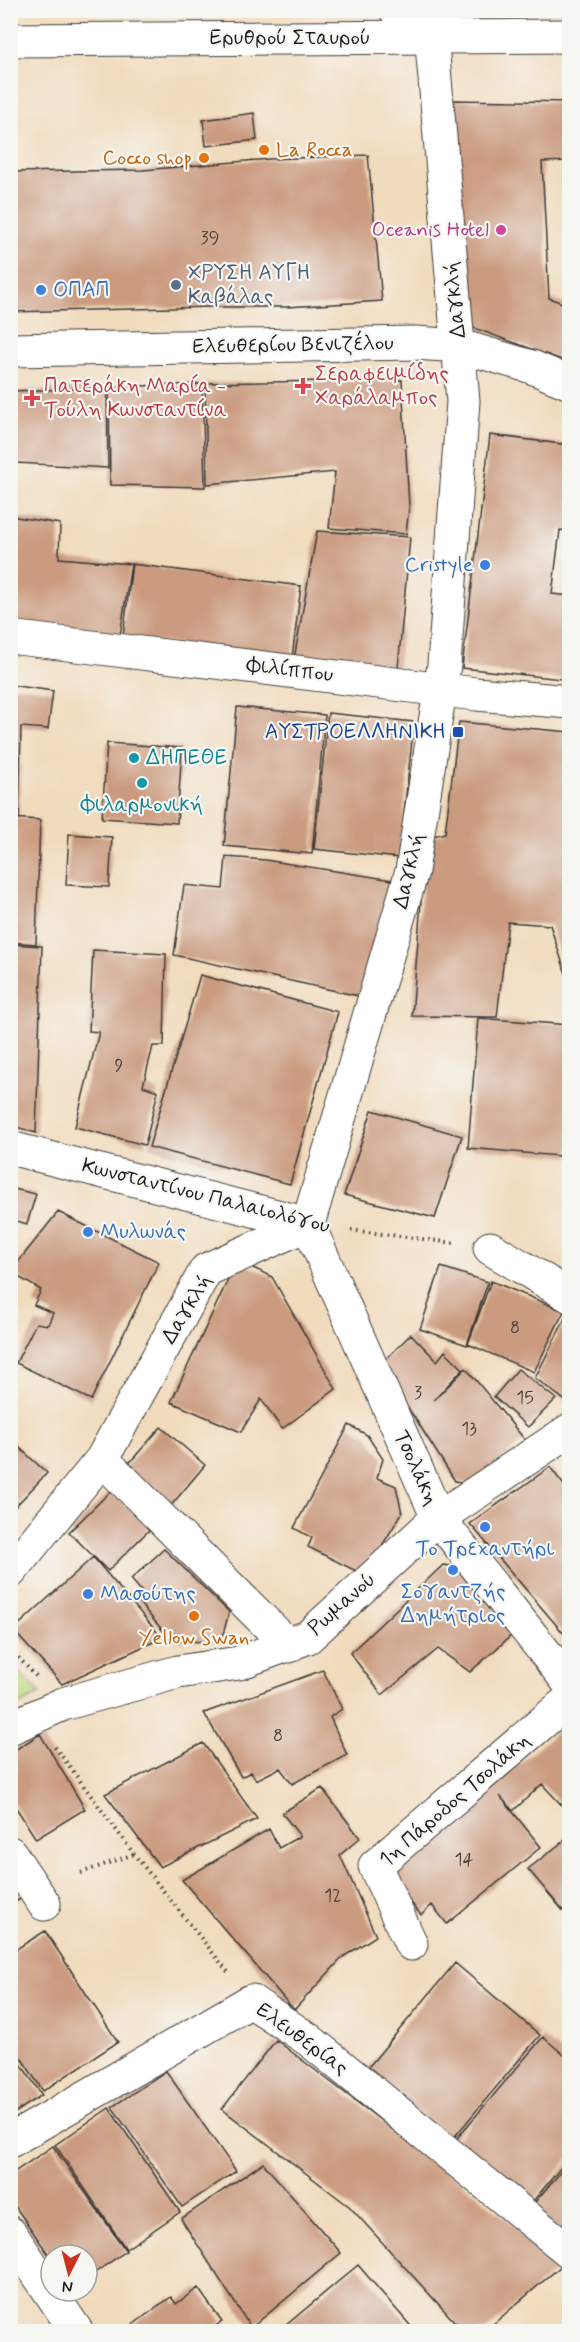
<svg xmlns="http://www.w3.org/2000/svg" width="580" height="2342" viewBox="0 0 580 2342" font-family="Mynerve,sans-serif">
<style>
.green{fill:#bdd67c;stroke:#6c794c;stroke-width:1.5}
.building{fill:#cb9b80}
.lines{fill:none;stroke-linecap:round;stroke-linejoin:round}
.minor-casing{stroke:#3c3934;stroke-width:35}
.major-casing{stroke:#3c3934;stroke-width:35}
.path{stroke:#3c3934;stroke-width:4;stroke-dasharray:1.5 4.5;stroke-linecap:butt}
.minor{stroke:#fff;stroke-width:33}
.major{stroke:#fff;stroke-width:33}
.food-dot{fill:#e8710a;stroke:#f6f6f2;stroke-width:2}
.hotel-dot{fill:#d1479c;stroke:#f6f6f2;stroke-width:2}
.service-dot{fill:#5c6f8a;stroke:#f6f6f2;stroke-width:2}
.shop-dot{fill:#3f7fe0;stroke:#f6f6f2;stroke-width:2}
.health-dot{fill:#e0444e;stroke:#f6f6f2;stroke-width:2}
.transit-dot{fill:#1a4fb4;stroke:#f6f6f2;stroke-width:2}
.culture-dot{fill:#0f9aa8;stroke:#f6f6f2;stroke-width:2}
.labels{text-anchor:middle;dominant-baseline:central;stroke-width:4.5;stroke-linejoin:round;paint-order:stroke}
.number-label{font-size:18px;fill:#483c35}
.street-label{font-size:21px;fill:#1c1c1c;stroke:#f6f6f2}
.food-label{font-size:21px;fill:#c56008;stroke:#f6f6f2;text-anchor:start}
.hotel-label{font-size:21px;fill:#b23c85;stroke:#f6f6f2;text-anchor:end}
.service-label{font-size:21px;fill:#4e5e75;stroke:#f6f6f2;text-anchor:start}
.shop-label{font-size:21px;fill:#366cbe;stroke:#f6f6f2;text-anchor:start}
.health-label{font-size:21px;fill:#be3a42;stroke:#f6f6f2;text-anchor:start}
.transit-label{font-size:21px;fill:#164399;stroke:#f6f6f2;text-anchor:end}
.culture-label{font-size:21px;fill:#0d838f;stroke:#f6f6f2;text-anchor:start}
</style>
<rect width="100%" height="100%" fill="#f6f6f2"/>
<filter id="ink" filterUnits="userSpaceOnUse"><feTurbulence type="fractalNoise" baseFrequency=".0167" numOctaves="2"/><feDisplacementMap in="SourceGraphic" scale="12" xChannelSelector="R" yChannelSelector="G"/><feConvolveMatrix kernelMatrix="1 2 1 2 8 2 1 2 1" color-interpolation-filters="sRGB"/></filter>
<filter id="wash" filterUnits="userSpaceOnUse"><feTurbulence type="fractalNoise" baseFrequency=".008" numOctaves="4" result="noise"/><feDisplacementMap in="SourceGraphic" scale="24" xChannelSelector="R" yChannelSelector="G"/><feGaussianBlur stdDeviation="1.35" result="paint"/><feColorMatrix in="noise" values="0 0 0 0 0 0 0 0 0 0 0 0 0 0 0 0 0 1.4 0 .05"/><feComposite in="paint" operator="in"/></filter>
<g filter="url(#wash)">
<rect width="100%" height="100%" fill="#f1dbbd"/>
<path class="green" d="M10,1664L41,1693L11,1710H10Z"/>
<g id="blocks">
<path class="building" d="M450,100L570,102V161L542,162L549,298L570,306V363L463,324Z
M254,113L257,140L206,146L203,120Z
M368,155L382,301L286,307H212L10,312V172L143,170L270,159Z
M402,380L409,507L406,534L329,528L335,472L207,484L205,383Z
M202,384L205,487L110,485L109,387Z
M107,388L108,468L16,463L15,510H10V391Z
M490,435L570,445V531L560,530L552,594L570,596V680L462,668Z
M10,516L60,524L59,558L131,564L120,636L10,622Z
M317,531L410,537L398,668L294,659Z
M132,564L301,586L292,658L123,637Z
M10,685L53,691L48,729L21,727L19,818L10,817Z
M237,707L325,715L312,854L224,846Z
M328,713L414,722L399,858L314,849Z
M459,722L570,732V986L550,925L508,922L497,1017L412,1016L426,838L445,833Z
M107,743L182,748L177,823L102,818Z
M10,818L40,820L36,944L10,942Z
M69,834L112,837L109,887L66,885Z
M226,857L265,860L393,880L359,996L174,955L184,885L223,889Z
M10,944L42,946L36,1133L10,1125Z
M93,950L166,954L164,1046H153L143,1086L158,1091L145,1145L75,1127L99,1032L89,1031Z
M200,975L338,1012L290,1184L149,1147Z
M478,1018L570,1025V1157L468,1148Z
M372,1110L462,1136L435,1218L344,1195Z
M10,1188L36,1194L27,1224L10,1219Z
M58,1212L159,1262L91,1400L16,1363L36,1323L48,1325L53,1313L34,1305L41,1290L10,1272Z
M237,1260L272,1277L336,1389L282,1429L261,1399L241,1432L171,1402Z
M441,1267L488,1282L467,1345L420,1329Z
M491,1281L564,1311L534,1372L468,1344Z
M568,1313L570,1314V1399L567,1402L535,1378Z
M411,1334L437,1361L445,1351L463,1369L434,1400L466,1368L525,1440L472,1484L455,1481L415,1418L378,1367Z
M518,1369L556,1399L528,1427L494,1397Z
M349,1425L367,1435L383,1459L377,1478L396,1486L402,1513L364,1575L308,1547L312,1538L294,1528Z
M161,1427L205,1465L169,1508L124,1469Z
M10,1439L47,1473L10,1512Z
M550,1467L570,1493V1641L470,1524Z
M111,1491L150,1529L108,1571L69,1532Z
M164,1549L229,1612L221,1642L174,1641L175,1634L164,1632L136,1599L142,1592L131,1579Z
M93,1557L162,1638L62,1684L13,1630Z
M443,1565L468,1568L522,1626L470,1672L438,1649L382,1695L350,1653Z
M323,1670L342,1709L330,1717L347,1755L292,1784L280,1768L256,1780L251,1772L241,1777L204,1713Z
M570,1720V1814L542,1784L513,1811L500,1796L541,1847L447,1924L432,1905L421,1915L387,1873L492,1788Z
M40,1734L85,1809L36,1839L10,1798V1753Z
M203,1743L257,1819L160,1867L105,1794Z
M322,1788L360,1838L340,1855L376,1936L343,1957L294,2010L182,1880L269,1829L279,1848L300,1836L282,1813Z
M570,1836V1919L528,1869Z
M10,1879L22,1898L10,1905Z
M45,1931L118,2042L43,2091L10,2041V1953Z
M455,1963L540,2035L451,2141L366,2070Z
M543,2037L570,2060V2157L528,2207L452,2144Z
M276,2040L478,2195L561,2266L485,2331H463L350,2207L222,2109Z
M10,2048L42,2095L10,2116Z
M166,2071L236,2171L182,2207L112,2107Z
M109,2108L180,2212L126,2249L55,2145Z
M53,2146L126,2251L87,2278V2255H51V2258L10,2199V2175Z
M570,2161V2242L529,2209Z
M263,2163L341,2253L251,2328L181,2219Z
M358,2265L415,2331H279Z
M198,2288L222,2322L208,2331H124L171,2297L176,2304Z"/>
</g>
</g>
<g filter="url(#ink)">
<use href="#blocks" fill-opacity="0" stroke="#3c3934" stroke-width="1.5"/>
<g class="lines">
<defs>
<path id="minor" d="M396,10L432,37
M10,637L476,694L570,702
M10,1148L308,1224
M308,1224L438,1518L570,1684
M490,1248L570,1296
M102,1459L289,1646
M10,1572L102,1459L206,1270L308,1224L412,871L444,665L463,401L429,10
M10,1728L63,1704L178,1672L239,1663L308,1637L438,1518L570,1430
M10,1853L44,1904
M411,1944L375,1866L570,1699
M10,2141L251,2001L309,2040L570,2252
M10,2233L77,2332"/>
<path id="major" d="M10,40L570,36
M10,350L415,343L460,346L532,367L570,383"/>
</defs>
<use href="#minor" class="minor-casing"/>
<use href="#major" class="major-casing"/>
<path class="path" d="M351,1230L454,1243
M10,1649L37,1677
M55,1747L134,1854L228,1972
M81,1873L134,1854"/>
<use href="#minor" class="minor"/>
<use href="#major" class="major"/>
</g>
</g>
<g class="food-dot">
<circle cx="264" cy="150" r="6"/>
<circle cx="204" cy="158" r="6"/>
<circle cx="194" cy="1616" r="6"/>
</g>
<circle class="hotel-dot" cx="501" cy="230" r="6"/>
<circle class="service-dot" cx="176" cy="285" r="6"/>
<g class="shop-dot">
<circle cx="41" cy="290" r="6"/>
<circle cx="485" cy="565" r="6"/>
<circle cx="88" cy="1232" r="6"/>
<circle cx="485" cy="1527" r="6"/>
<circle cx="453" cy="1570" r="6"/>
<circle cx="88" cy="1594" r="6"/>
</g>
<g class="health-dot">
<path d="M300 377h6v6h6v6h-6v6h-6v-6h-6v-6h6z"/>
<path d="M29 389h6v6h6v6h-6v6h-6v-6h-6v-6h6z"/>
</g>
<rect class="transit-dot" x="452" y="726" width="12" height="12" rx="3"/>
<g class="culture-dot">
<circle cx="134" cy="758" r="6"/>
<circle cx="142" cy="783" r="6"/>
</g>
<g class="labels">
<g class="number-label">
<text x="210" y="238">39</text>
<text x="119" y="1066">9</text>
<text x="515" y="1328">8</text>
<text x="418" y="1393">3</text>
<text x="525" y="1398">15</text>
<text x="469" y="1429">13</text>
<text x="278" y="1736">8</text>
<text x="464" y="1860">14</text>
<text x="333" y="1896">12</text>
</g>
<g class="street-label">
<text x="290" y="38">Ερυθρού Σταυρού</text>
<text transform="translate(455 300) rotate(-96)">Δαγκλή</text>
<text transform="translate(293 345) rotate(-1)">Ελευθερίου Βενιζέλου</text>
<text transform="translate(290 670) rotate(7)">Φιλίππου</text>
<text transform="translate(409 871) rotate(-77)">Δαγκλή</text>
<text transform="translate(206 1196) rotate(14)">Κωνσταντίνου Παλαιολόγου</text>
<text transform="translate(187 1309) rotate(-59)">Δαγκλή</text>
<text transform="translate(416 1468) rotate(66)">Τσολάκη</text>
<text transform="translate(342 1604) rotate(-42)">Ρωμανού</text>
<text transform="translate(455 1800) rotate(-41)">1η Πάροδος Τσολάκη</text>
<text transform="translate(302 2039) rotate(36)">Ελευθερίας</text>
</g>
<g class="food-label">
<text x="276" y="150">La Rocca</text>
<text x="192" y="158" text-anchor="end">Cocco shop</text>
<text x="194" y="1638" text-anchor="middle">Yellow Swan</text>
</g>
<g class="hotel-label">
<text x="489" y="230">Oceanis Hotel</text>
</g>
<g class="service-label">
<text x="188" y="273">ΧΡΥΣΗ ΑΥΓΗ<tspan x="188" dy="24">Καβάλας</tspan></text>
</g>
<g class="shop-label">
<text x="53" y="290">ΟΠΑΠ</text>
<text x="473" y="565" text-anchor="end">Cristyle</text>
<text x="100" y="1232">Μυλωνάς</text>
<text x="485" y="1549" text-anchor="middle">Το Τρεχαντήρι</text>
<text x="453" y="1592" text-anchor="middle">Σογαντζής<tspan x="453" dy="24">Δημήτριος</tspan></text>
<text x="100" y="1594">Μασούτης</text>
</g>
<g class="health-label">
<text x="315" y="374">Σεραφειμίδης<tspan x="315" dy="24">Χαράλαμπος</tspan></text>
<text x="44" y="386">Πατεράκη Μαρία -<tspan x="44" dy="24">Τούλη Κωνσταντίνα</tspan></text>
</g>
<g class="transit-label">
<text x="446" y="732">ΑΥΣΤΡΟΕΛΛΗΝΙΚΗ</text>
</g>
<g class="culture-label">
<text x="146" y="758">ΔΗΠΕΘΕ</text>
<text x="142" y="805" text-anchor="middle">Φιλαρμονική</text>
</g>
</g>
<rect width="580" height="2342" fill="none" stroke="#f6f6f2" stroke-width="36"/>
<g transform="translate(69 2273) rotate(186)"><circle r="28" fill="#f6f6f2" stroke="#9f9f9c" stroke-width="1.5"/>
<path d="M0-4.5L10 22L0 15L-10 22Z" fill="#c8321e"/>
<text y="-9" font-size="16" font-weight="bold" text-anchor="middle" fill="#1c1c1c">N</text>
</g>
</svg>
